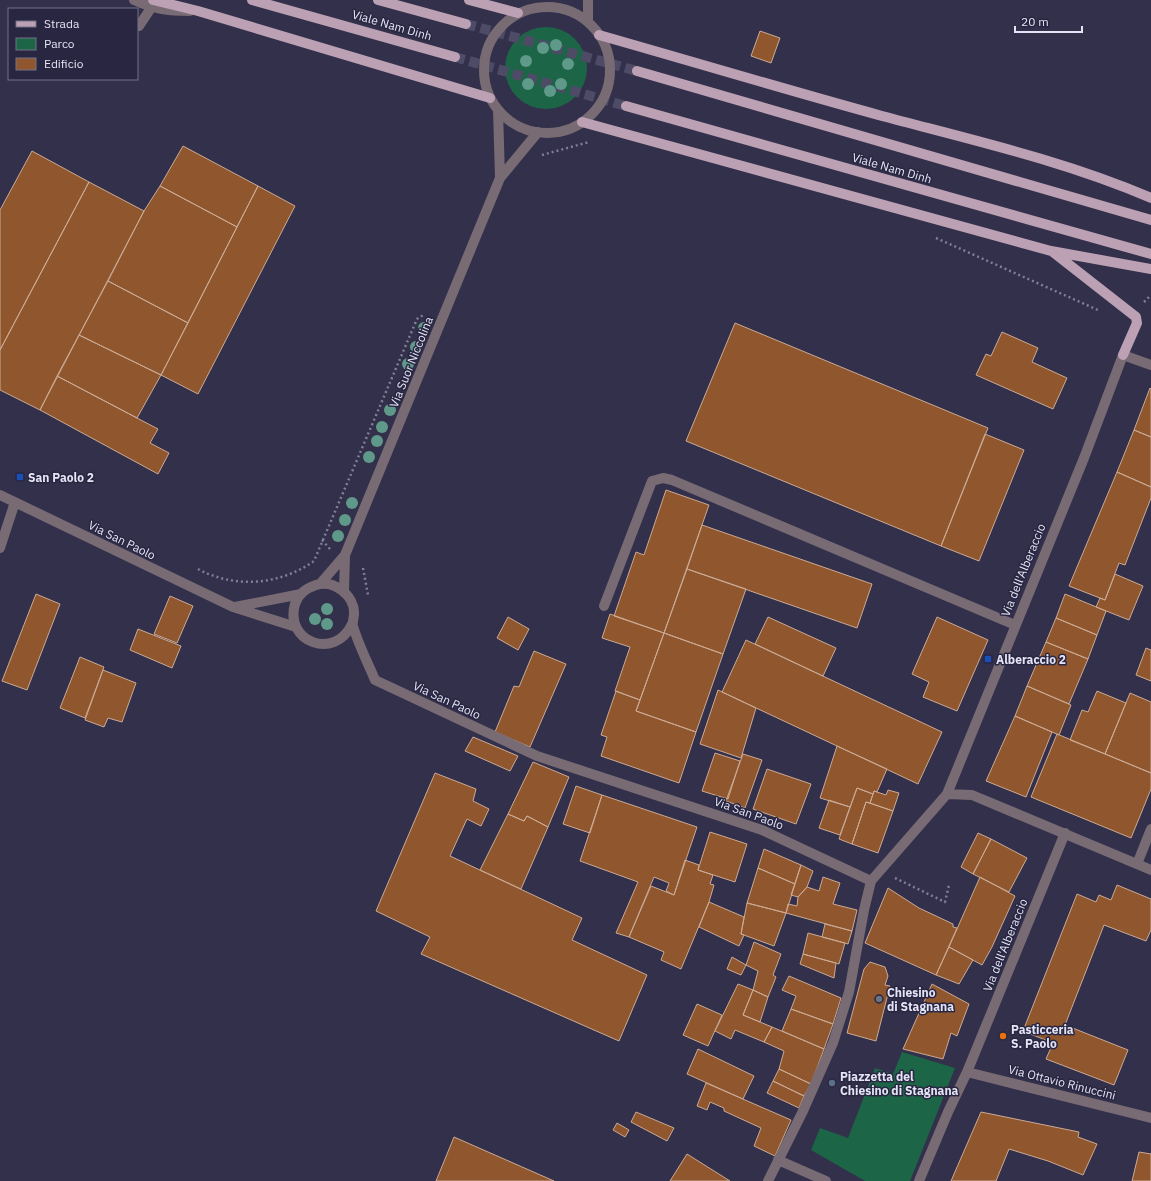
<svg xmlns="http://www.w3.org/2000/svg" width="1151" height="1181" viewBox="0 0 1151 1181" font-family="'IBM Plex Sans',sans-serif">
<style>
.green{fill:#1d6547}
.building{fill:#90572e;stroke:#cbaa95}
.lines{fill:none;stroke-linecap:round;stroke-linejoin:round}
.major-tunnel{stroke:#4d4b65;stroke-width:10;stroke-dasharray:10 5;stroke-linecap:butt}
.path{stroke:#807f96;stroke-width:2.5;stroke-dasharray:2 3;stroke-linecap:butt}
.minor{stroke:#786b74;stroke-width:10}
.major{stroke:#bca0b3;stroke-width:10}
.tree{fill:#5f998a}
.transit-dot{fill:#1a4fb4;stroke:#282641;stroke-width:1.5}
.worship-dot{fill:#6b7280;stroke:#282641;stroke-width:1.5}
.food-dot{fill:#e8710a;stroke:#282641;stroke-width:1.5}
.service-dot{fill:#5c6f8a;stroke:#282641;stroke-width:1.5}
.labels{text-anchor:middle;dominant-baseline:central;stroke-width:3;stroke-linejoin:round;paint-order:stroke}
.street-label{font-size:12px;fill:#e4e4f6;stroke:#282641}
.poi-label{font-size:12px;font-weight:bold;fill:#e4e4f6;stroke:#282641;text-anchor:start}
</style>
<rect width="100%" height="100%" fill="#32304b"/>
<path class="green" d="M505 68a41 41 0 1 1 82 0a41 41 0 1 1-82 0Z
M902,1052L955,1068L910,1181H865L811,1150L820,1128L848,1138L875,1068L893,1074Z"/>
<path class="building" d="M760,31L780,38L771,63L751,56Z
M183,146L258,186L237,227L160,186Z
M32,151L89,182L0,350V210Z
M89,182L144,211L40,410L0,390V350Z
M160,186L237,227L188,323L108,281L144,211Z
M258,186L295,206L198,394L161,375Z
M108,281L188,323L161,375L79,335Z
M735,323L988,428L941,546L686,441Z
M1002,332L1038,348L1032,362L1067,378L1053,409L976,375L986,354L991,356Z
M79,335L161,375L137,418L57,376Z
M57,376L158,429L150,443L169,453L158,474L40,410Z
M1150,388L1151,389V437L1134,430Z
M1134,430L1151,437V487L1117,472Z
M985,434L1024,450L979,561L941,546Z
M1117,472L1151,487V498L1125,565L1119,563L1105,600L1069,586Z
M666,490L709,505L664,633L614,616L636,552L644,555Z
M702,525L872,584L857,628L687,569Z
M687,569L746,589L723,654L664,633Z
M1115,574L1143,586L1129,620L1096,607L1100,598L1105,600Z
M36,594L60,604L27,690L2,681Z
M1065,594L1106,611L1097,635L1056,618Z
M170,596L193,606L177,643L154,634Z
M610,614L664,633L640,700L615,691L630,647L602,638Z
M508,617L529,629L518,650L497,638Z
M768,617L836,648L823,676L755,644Z
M937,617L988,640L957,711L923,697L929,682L912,674Z
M1056,618L1097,635L1088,659L1046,642Z
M138,629L181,646L172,668L130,650Z
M664,633L723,654L696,732L636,711Z
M746,640L942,732L918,784L722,692Z
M1046,642L1088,659L1069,704L1027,686Z
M1146,648L1151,650V681L1136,675Z
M534,651L566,664L530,747L495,732L514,686L519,687Z
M80,657L104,667L85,718L60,708Z
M103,670L136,683L122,722L108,718L104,727L85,720Z
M1027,686L1071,705L1059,735L1015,716Z
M718,690L756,708L741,758L700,744Z
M616,691L640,700L636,711L696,732L679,783L601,756L607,737L601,735Z
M1097,691L1126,703L1105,754L1070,740L1082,710L1088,712Z
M1130,693L1151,702V773L1105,754Z
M1015,716L1052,732L1026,797L986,781Z
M1057,734L1151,773V789L1131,838L1031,797Z
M473,737L518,756L510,771L465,751Z
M837,746L887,769L877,792L874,791L873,794L857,788L850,807L820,798Z
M715,753L740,761L728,799L702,791Z
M743,754L762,760L745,808L726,801Z
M533,762L569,777L548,827L527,816L524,821L508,814Z
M767,769L811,784L796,824L753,809Z
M435,773L476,789L473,801L489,809L481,826L467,819L450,856L582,918L572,940L647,975L619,1041L421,954L430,937L376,911Z
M576,786L602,795L590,833L563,824Z
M857,788L873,794L870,803L866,802L852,844L839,839Z
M888,790L899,793L893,811L870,803L874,791L886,795Z
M602,795L697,827L674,895L666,891L669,883L654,877L629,937L616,933L638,882L580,861Z
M829,800L850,807L840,835L819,828Z
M866,802L893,811L878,853L852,844Z
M508,814L524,821L527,816L548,827L521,889L480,870Z
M710,832L747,844L735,882L698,870Z
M978,833L991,839L973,874L961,867Z
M991,839L1027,858L1009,892L973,874Z
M764,849L801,865L795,884L758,868Z
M685,860L699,865L698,870L713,875L710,884L714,885L709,902L681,969L661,960L664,952L629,937L651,886L674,895Z
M801,865L813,871L807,887L798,897L791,895Z
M758,868L795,884L786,913L747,903Z
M823,877L840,883L833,904L857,910L852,931L786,913L788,904L797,906L798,897L807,887L819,891Z
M980,877L1015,896L992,947L982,965L949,947Z
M1117,885L1151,899V930L1146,941L1104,925L1065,1025L1128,1050L1114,1085L1046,1059L1053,1043L1023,1031L1077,894L1096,902L1099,895L1111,900Z
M888,888L919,908L953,924V927L957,928L936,975L865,943Z
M709,902L744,917L741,934L744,935L739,946L699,927Z
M747,903L786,913L774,946L741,934Z
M825,924L852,931L848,944L822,937Z
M808,933L845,943L839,964L803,954Z
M754,942L781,954L773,975L776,977L768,997L753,990L758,971L746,965Z
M949,947L973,960L959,984L936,975Z
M803,954L836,963L834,978L800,964Z
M732,957L746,965L741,975L727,969Z
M870,962L885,967L888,976L885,985L890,986L876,1041L847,1033L864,969Z
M789,976L841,998L833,1024L791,1009L796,996L782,990Z
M738,984L753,990L743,1015L772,1027L764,1042L735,1030L731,1039L715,1031Z
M932,984L969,1004L957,1036L951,1033L943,1059L903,1049Z
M753,990L768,997L760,1022L743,1015Z
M697,1004L722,1015L708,1046L683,1035Z
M791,1009L833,1024L824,1049L782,1031Z
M772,1027L824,1049L811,1084L779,1069L784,1051L764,1042Z
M698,1049L754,1076L743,1099L687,1074Z
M779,1069L811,1084L804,1096L773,1081Z
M773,1081L804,1096L799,1108L767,1093Z
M706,1083L791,1120L775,1156L754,1146L761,1128L724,1111V1108L710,1102L707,1110L697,1106Z
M636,1112L674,1128L667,1141L631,1122Z
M981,1112L1079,1132L1078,1137L1097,1144L1083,1175L1048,1161L1009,1149L996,1181H951Z
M617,1123L629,1130L625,1137L613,1130Z
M454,1137L554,1181H436Z
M1139,1152L1151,1154V1181H1132Z
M687,1154L730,1181H670Z"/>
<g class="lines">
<path class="major-tunnel" d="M466,24L637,71
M455,57L626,106"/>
<path class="path" d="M542,155L589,142
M936,238L1098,310
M1144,302L1151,295
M322,540L330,549
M363,568L368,595
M198,569C235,589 280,585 314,561L417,319L425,314
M895,878L945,902L949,885"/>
<path class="minor" d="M134,0C154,9 167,11 190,11
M484 70a63 63 0 1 1 126 0a63 63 0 1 1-126 0Z
M588,22V0
M139,26L151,8
M498,110L500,178
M0,495L233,607L296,627
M0,548L15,502
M320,584L345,555L500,178L538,132
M344,591L345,555
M604,606L652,481L663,478L672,480L1015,625
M235,607L301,594
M352,624C335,661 284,642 295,604C298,594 307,588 316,585C334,579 355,596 354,614C354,618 352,622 353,626C358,644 368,663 375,680L537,756L762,830L871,881
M947,794L972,795L1151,870
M1137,864L1151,829
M967,1072L1151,1118
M778,1160L826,1181
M768,1181L803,1111L833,1043L849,992L864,910L871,881L947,794L1084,458L1123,355L1151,365
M919,1181L948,1112L967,1072L1065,833"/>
<path class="major" d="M153,0L198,11L490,98
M252,0L455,57
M378,0L466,24
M469,0L518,13
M599,35C694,62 787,90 882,116C972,140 1065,161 1151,198
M637,71L1151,220
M626,106L1151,254
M582,122L1051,251L1151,269
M1053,252L1136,317L1137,323L1123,355"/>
</g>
<g class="tree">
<circle cx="556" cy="45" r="6"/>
<circle cx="543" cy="48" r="6"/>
<circle cx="526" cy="61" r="6"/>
<circle cx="568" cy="64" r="6"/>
<circle cx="528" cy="84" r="6"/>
<circle cx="561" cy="84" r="6"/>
<circle cx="550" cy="91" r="6"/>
<circle cx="424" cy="328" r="6"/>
<circle cx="416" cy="347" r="6"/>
<circle cx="408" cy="364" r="6"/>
<circle cx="390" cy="410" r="6"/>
<circle cx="382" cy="427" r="6"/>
<circle cx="377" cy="441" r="6"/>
<circle cx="369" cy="457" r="6"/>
<circle cx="352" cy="503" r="6"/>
<circle cx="345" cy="520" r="6"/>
<circle cx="338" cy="536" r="6"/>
<circle cx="327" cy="609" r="6"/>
<circle cx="315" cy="619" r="6"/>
<circle cx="327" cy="624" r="6"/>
</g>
<g class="transit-dot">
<rect x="16" y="473" width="8" height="8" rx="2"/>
<rect x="984" y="655" width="8" height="8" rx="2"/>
</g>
<circle class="worship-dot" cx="879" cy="999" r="4"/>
<circle class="food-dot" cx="1003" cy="1036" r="4"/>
<circle class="service-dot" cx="832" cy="1083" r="4"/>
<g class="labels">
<g class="street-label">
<text transform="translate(392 25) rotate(16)">Viale Nam Dinh</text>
<text transform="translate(892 168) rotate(16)">Viale Nam Dinh</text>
<text transform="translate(411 362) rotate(-68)">Via Suor Niccolina</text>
<text transform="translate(122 540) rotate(26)">Via San Paolo</text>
<text transform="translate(1023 570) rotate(-68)">Via dell'Alberaccio</text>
<text transform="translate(447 700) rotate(25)">Via San Paolo</text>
<text transform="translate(749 813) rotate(20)">Via San Paolo</text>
<text transform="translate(1005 945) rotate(-68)">Via dell'Alberaccio</text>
<text transform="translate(1062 1082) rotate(14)">Via Ottavio Rinuccini</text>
</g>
<g class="poi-label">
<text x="28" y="477">San Paolo 2</text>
<text x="996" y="659">Alberaccio 2</text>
<text x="887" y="992">Chiesino<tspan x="887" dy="14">di Stagnana</tspan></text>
<text x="1011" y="1029">Pasticceria<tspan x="1011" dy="14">S. Paolo</tspan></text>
<text x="840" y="1076">Piazzetta del<tspan x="840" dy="14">Chiesino di Stagnana</tspan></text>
</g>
</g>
<rect x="8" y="8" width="130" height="72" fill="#282641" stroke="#737289"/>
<rect x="16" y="21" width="20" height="6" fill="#bca0b3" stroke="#737289"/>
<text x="44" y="28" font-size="12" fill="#e4e4f6">Strada</text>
<rect x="16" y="38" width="20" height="12" fill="#1d6547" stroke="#737289"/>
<text x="44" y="48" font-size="12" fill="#e4e4f6">Parco</text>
<rect x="16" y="58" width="20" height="12" fill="#90572e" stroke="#737289"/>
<text x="44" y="68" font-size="12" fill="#e4e4f6">Edificio</text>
<path d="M1015 26v6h67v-6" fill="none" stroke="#e4e4f6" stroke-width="2"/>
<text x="1021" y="26" font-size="12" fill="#e4e4f6" stroke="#282641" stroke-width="3" paint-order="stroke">20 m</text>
</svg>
